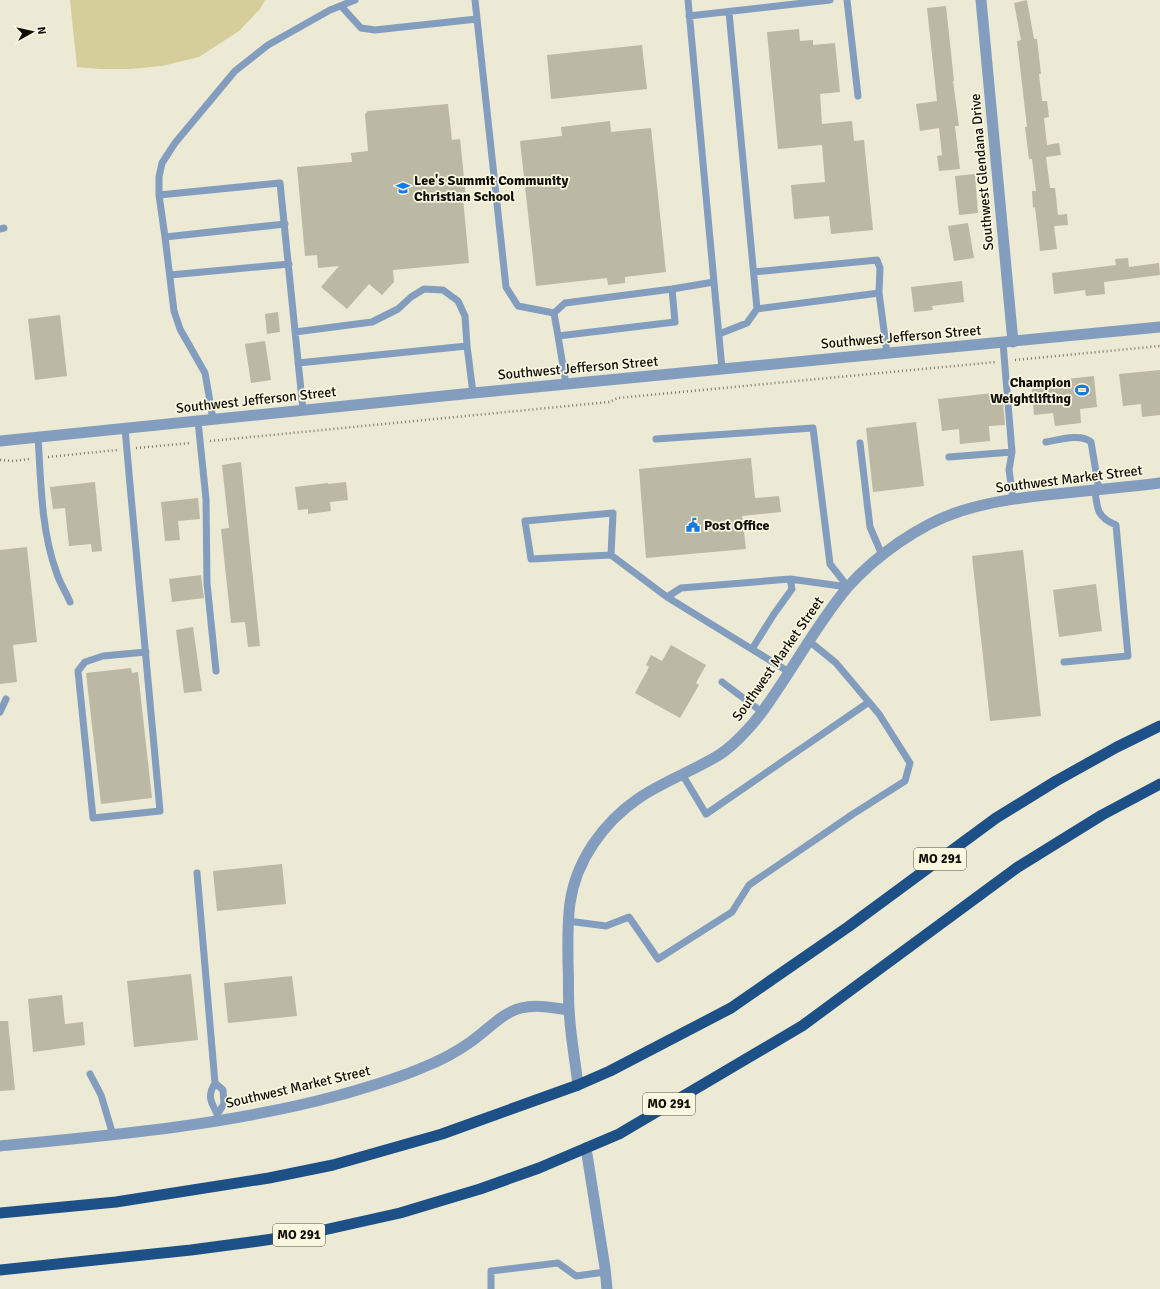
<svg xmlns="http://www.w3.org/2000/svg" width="1160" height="1289" viewBox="0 0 1160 1289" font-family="Signika,sans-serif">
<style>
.green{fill:#d5cd9a}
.building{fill:#bbb8a3}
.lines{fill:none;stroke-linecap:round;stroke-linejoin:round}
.path{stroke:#797769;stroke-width:2.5;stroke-dasharray:1 3;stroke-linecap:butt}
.service{stroke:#829dbe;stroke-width:7}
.minor{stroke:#829dbe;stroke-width:11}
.tertiary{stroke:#829dbe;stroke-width:11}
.trunk{stroke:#1e5088;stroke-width:11}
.labels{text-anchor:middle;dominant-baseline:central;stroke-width:3.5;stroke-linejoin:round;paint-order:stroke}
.shield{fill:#faf7e1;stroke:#565448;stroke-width:1}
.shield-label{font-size:13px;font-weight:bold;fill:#0f0e07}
.street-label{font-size:14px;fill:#0f0e07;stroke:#faf7e1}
.poi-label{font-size:14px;font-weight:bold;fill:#0f0e07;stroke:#faf7e1;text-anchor:start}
</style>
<rect width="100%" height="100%" fill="#ece9d4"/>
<path class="green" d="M70,0H265L260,9L239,31L199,57L162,66L130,69H100L77,67Z"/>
<path class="building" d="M1027,0L1034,39H1037L1041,74H1039L1042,101H1047L1049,117L1044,118L1047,145L1059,143L1061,155L1046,157L1050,188H1055L1058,215L1067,214L1068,225L1054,226L1057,249L1040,251L1035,207L1033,208L1032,191H1036L1032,159H1029L1025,127H1027L1017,41L1021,40L1014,3Z
M946,6L954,81H953L959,126H955L960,169L939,171L937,156L942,155L939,128L920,131L916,104L937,101L927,8Z
M799,29L800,41L813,40V45L835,43L840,92L820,94L822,124L852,121L854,141L864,140L873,230L831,234L829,216L794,219L791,185L825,182L822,145L778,149L767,32Z
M642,45L647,89L551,99L547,55Z
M448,104L452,140L460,139L466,197L463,198L469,263L393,270L394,282L382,295L369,284L347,309L321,287L339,266L318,268L317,255L305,256L297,167L352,162L351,153L368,151L365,114L368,111Z
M610,121L611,132L651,128L666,272L625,277V283L608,285L607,278L536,286L520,141L562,136L561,127Z
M975,174L978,213L959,215L955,176Z
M968,223L974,258L954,261L948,226Z
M1128,258L1129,267L1159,263L1160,275L1104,282L1105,294L1086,296L1085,290L1054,294L1052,273L1116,265L1115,259Z
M962,281L964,302L932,306L933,310L914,312L911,287Z
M278,312L280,332L267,334L265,314Z
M60,315L67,376L35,380L28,319Z
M265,341L271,380L251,383L245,344Z
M1160,370V415L1142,417L1141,404L1123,406L1119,374Z
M1094,376L1097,407L1080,409L1081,423L1055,426L1053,413L1034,415L1031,383Z
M1002,392L1005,425L989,426L990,441L960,444L959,429L942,431L938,399Z
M916,422L924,486L873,492L866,428Z
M751,458L755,498L779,496L781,512L742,516L746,549L646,558L639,469Z
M241,462L260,646L248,647L245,622L231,623L221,529L229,528L222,465Z
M95,482L102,551L92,552L91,544L69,546L65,508L53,509L50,487Z
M346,482L348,500L330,502L331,511L308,514V509L298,510L295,487L328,483V484Z
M198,498L200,519L178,521L180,540L165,541L161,502Z
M27,547L37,642L13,645L17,682L0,684V550Z
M1023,550L1041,716L990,721L972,556Z
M201,575L204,598L172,602L169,579Z
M1096,584L1102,631L1059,637L1053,590Z
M193,627L202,691L184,693L176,630Z
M671,645L706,665L696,683L699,685L680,718L635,693L649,667L646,665L651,655L662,661Z
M131,668L132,673L138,672L152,798L101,804L86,673Z
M282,864L286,904L217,911L213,871Z
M191,974L198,1040L134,1047L127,981Z
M292,976L297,1016L228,1023L224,983Z
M62,995L65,1024L83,1022L85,1045L33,1052L28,999Z
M0,1021H8L15,1090L0,1091Z"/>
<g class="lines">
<path class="path" d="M1015,360L1160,346
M210,441L609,402L618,398L996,362
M136,448L191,443
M48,457L117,450
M0,460L14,461L29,459"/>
<path class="service" d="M475,0L506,287L518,306L554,313
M688,0L722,369
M847,0L858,96
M341,6L361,28L375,30L477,19
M689,16L830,0
M159,195V177L162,163L175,143L235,71L268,45L330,10L355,0
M0,229L4,228
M165,237L159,195L280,183L303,410
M754,272L877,260L880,268L879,293
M170,275L289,264
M757,309L879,293L887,353
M554,313L565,303L672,289L714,282
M554,313L558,336
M295,332L372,322L398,309L411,297L424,289L443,290L458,301L465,316L467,346L473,393
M719,334L747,323L757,309L729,12
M1003,343L1012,452
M298,363L467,346
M566,384L558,336L675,322L672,289
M213,419L205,373L180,329L174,311L165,237L285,224
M198,421L206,499L207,583L216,671
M125,428C136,556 149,684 160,811L93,818L78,671L85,662L103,656L146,652
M38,437C41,482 41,529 56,571C59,582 66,592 70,602
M656,439L813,428L830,564L848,587
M1046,442C1059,440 1080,433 1091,442L1099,490
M860,443L870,527L882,555
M949,457L1012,452L1009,470L1013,498
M611,555L613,513L525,521L531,559L611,555L667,597L789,672
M667,597L681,588L790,579L848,587
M752,649L774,614L792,589L790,579
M1064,662L1128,656L1116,525C1097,517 1097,509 1095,490
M722,682L762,712
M0,712L6,699
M682,774L706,814L869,702
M197,873L215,1083
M568,921L606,926L629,917L658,959L732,912L749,885L853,814L905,781L910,763L879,714L836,663L809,641
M90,1074L101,1095L113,1135
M218,1113L224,1104L223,1090L215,1083C204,1101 216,1105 219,1121
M491,1289V1271L558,1263L576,1276L605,1272"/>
<path class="minor" d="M981,0L1013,342
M578,1085C575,1059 570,1034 569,1008C568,994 569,980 568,965C568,945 567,924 570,903C576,860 604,822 639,798C664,781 693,771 719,755C730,748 739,739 748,729C761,716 771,699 782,683C803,651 822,618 847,588C875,556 920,524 961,511C995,500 1029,497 1065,493C1096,490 1128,487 1160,483
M0,1146C114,1135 229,1125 340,1095C368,1087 397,1079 424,1067C439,1061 455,1053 469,1043C486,1032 501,1013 521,1008C537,1004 554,1008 569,1010
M586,1148L605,1268L607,1289"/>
<path class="tertiary" d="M0,441L473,393L1160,327"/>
<path class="trunk" d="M0,1213L116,1202L269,1178L333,1165L442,1134L578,1085L610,1071L731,1008L848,927L996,818L1056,781L1117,747L1160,726
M0,1270L191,1250L259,1241L306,1234L400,1213L480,1189L539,1168L619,1134L802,1026L1018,867L1102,815L1160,784"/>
</g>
<defs>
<symbol id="school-bare" viewBox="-9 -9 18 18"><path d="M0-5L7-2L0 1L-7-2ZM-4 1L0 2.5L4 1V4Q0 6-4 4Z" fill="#137ce4" stroke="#faf7e1" stroke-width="2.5" paint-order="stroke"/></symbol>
<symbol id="stadium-bare" viewBox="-9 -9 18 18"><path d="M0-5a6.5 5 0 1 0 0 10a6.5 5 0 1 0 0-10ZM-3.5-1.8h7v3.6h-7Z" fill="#137ce4" stroke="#faf7e1" stroke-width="2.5" paint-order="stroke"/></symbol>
<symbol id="civic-bare" viewBox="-9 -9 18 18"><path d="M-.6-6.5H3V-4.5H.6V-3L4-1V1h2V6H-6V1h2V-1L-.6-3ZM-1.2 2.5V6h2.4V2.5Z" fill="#137ce4" stroke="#faf7e1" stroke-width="2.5" paint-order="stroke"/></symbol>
</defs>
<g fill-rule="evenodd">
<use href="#school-bare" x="393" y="178" width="20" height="20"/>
<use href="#stadium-bare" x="1072" y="380" width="20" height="20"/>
<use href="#civic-bare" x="683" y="515" width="20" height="20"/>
</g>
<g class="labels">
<g class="shield">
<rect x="914" y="848" width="52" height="22" rx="3"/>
<rect x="643" y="1093" width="52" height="22" rx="3"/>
<rect x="273" y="1224" width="52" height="22" rx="3"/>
</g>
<g class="shield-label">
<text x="940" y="859">MO 291</text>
<text x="669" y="1104">MO 291</text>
<text x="299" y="1235">MO 291</text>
</g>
<g class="street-label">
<text transform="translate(982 172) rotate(-95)">Southwest Glendana Drive</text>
<text transform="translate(901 337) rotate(-5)">Southwest Jefferson Street</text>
<text transform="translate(578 368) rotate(-5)">Southwest Jefferson Street</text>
<text transform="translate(256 400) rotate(-6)">Southwest Jefferson Street</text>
<text transform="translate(1069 479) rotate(-7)">Southwest Market Street</text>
<text transform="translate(778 659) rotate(-55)">Southwest Market Street</text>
<text transform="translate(298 1087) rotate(-13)">Southwest Market Street</text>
</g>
<g class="poi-label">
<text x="414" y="180">Lee's Summit Community<tspan x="414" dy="16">Christian School</tspan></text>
<text x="1071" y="382" text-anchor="end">Champion<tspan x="1071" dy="16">Weightlifting</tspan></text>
<text x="704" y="525">Post Office</text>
</g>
</g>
<g transform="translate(32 32) rotate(82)" stroke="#faf7e1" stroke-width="3" paint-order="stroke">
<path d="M0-3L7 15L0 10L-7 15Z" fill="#0f0e07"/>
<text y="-6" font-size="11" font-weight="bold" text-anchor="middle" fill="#0f0e07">N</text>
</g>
</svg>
